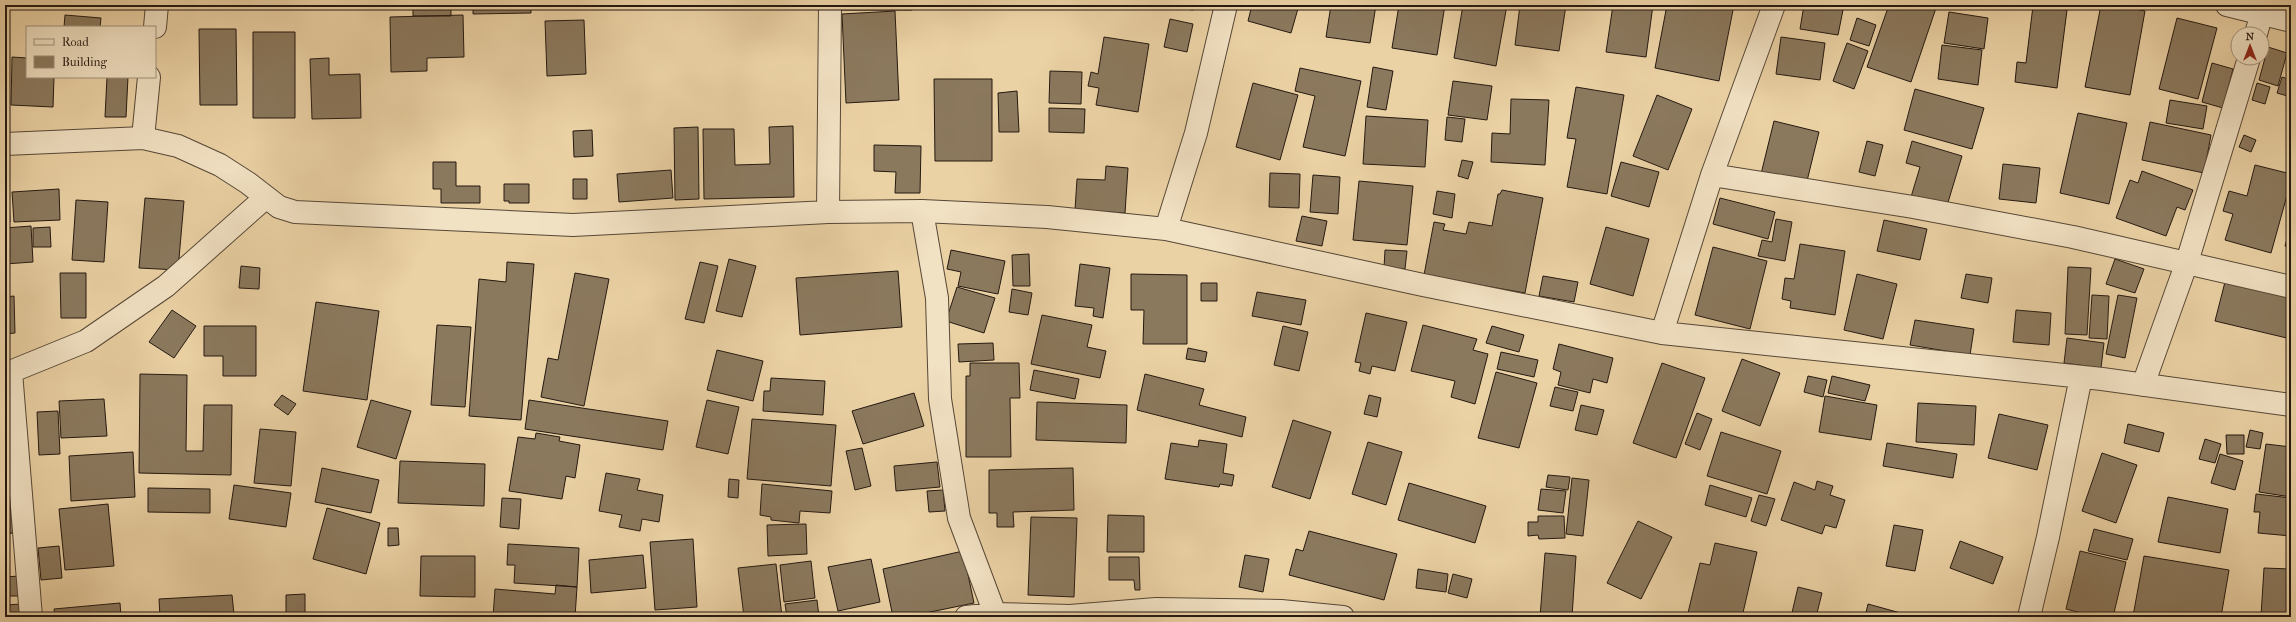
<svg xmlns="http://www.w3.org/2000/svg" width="2296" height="622" viewBox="0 0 2296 622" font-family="'IM FELL French Canon',serif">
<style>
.building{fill:#8b795e;stroke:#241911}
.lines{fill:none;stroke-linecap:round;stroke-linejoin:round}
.minor-casing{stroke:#564736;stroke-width:24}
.minor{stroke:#f2e2c4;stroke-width:22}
</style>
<rect width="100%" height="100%" fill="#ebd2a5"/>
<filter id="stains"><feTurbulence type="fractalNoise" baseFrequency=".005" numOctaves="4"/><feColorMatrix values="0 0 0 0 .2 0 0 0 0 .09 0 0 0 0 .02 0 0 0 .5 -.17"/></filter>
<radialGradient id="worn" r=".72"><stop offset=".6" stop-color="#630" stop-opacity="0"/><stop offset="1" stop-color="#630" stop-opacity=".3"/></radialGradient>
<path class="building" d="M413,5H451V16H413Z
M473,5H531V13L473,14Z
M839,5H912V10H839Z
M1154,5H1193V10Z
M1252,5H1299L1291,33L1248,21Z
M1331,5H1376L1370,43L1326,37Z
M1399,5H1445L1437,55L1392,48Z
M1463,5H1507L1496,66L1454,58Z
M1520,5H1566L1559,51L1515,45Z
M1613,5H1653L1646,57L1606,52Z
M1667,5H1734L1719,81L1655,68Z
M1804,5H1844L1838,35L1800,29Z
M1889,5H1937L1911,82L1867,67Z
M2101,5H2115L2145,11L2130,95L2085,87Z
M2033,6L2067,10L2057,88L2015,82L2017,62L2026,63Z
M895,11L899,100L846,103L842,14Z
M1949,12L1988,18L1984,49L1944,43Z
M65,15L101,18L100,27H64Z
M463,15L464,57L427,58V71L391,72L390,17Z
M1857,18L1876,25L1869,46L1850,40Z
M2177,18L2217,28L2198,99L2159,89Z
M1170,19L1193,24L1187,52L1164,47Z
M584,20L586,74L547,76L545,21Z
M199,29H236L237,105H200Z
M253,32H295V118H253Z
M1104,37L1149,44L1138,112L1096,105L1099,88L1088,86L1091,72L1098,74Z
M1781,37L1825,43L1820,80L1776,74Z
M1847,43L1868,51L1854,89L1833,81Z
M1942,45L1982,50L1978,85L1938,79Z
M2268,47L2287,53L2278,86L2259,80Z
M12,57L27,58V77H54L53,107L11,105Z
M329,58V75L360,74L361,118L312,119L310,59Z
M2212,63L2233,69L2223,108L2202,102Z
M1373,67L1393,71L1386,110L1367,107Z
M1300,68L1361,81L1345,156L1303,147L1315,96L1295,91Z
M1050,71L1082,72L1081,104L1049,103Z
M107,77H128L126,117H105Z
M2282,77L2291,80V97L2277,93Z
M934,79H992V161H935Z
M1453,81L1492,86L1487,120L1448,115Z
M1253,83L1298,95L1280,160L1236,147Z
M2257,83L2270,87L2265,104L2252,100Z
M1576,87L1624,95L1607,194L1567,187L1576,139L1567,138Z
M1915,89L1984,108L1972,149L1904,130Z
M1017,91L1019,132H999L998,93Z
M1657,95L1692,109L1668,170L1633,156Z
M1511,99L1549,100L1545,165L1491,162L1492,133L1510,134Z
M2170,100L2207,106L2203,129L2166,123Z
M1049,108L1085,109L1084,133L1049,132Z
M2078,113L2127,123L2109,204L2060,193Z
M1366,116L1428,120L1425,167L1363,164Z
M1447,117L1465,119L1462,142L1445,140Z
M1774,121L1819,132L1806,185L1761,174Z
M2150,122L2211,135L2204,173L2142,160Z
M793,126L794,197L704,199L703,129H734L735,165L770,164L769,127Z
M698,127L699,199L675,200L674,128Z
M592,130L593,156L574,157L573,131Z
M2244,135L2256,140L2251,152L2239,147Z
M1867,141L1883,145L1875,176L1859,172Z
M1912,141L1962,156L1946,209L1911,197L1920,167L1906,163Z
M874,145L921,146L920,193H895L896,172L874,171Z
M1462,160L1473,162L1468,179L1458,176Z
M433,162H456V186H480V203H441V189H433Z
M1621,162L1659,172L1649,207L1611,196Z
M2003,164L2040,168L2036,203L1999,199Z
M2255,165L2291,174V181L2271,253L2225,240L2233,214L2223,211L2229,191L2247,196Z
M1106,166L1128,168L1125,213L1075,210L1077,179L1105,180Z
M671,170L673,198L619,202L617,174Z
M2142,171L2193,190L2185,210L2177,207L2166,236L2116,218L2130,180L2138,183Z
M1270,173L1300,174L1299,208L1269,207Z
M1313,175L1340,177L1338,214L1310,212Z
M573,179H587V199H573Z
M1359,181L1413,186L1407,245L1353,240Z
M504,184H529V203H509V201H504Z
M59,189L60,220L14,222L12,192Z
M1502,190L1543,198L1525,293L1424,275L1434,222L1445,224L1443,230L1466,234L1469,222L1492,226L1498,194H1500Z
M1437,191L1455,194L1452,218L1433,214Z
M5,192H9L10,222H5Z
M145,198L184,201L178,270L139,268Z
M1720,198L1775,212L1768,239L1713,224Z
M76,200L108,202L104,262L72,260Z
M1302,216L1327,221L1322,246L1296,241Z
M1776,219L1792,222L1785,261L1758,256L1762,240L1772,242Z
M1884,220L1927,229L1920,260L1877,251Z
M2291,224V248L2285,246Z
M31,226L33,262L5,264V228Z
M50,227L51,247H33V228Z
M1606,227L1649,239L1633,296L1590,284Z
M1800,244L1845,251L1835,315L1790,308L1791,301L1782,299L1785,278L1794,279Z
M1713,247L1767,261L1750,329L1695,315Z
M951,250L1005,261L998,294L958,286L961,272L947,269Z
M1385,250L1407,251L1405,269L1384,268Z
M1029,254L1030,286H1013L1012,255Z
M729,259L756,266L742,317L716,311Z
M2115,259L2144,269L2135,293L2106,284Z
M507,262L534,264L521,420L469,416L479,279L506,282Z
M700,262L718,266L704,323L685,319Z
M1080,264L1110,268L1103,318L1093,316L1094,308L1075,306Z
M241,266L260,268L259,289L239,288Z
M2068,267L2091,268L2087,335L2065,334Z
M898,271L902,327L800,335L796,278Z
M60,273H86V318H61Z
M575,273L609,279L584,406L541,397L548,358L558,360Z
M1131,274L1187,275V344H1143L1144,310H1131Z
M1857,274L1897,284L1883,339L1844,330Z
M1966,274L1992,278L1988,303L1961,298Z
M1543,276L1578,282L1574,302L1539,296Z
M2225,282L2291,298V339L2215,321Z
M1201,283H1217V301H1201Z
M957,287L995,298L984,333L946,321Z
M1012,289L1032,293L1028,315L1009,312Z
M1257,292L1306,300L1301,325L1252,316Z
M2092,295L2109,296L2107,339L2089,338Z
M2118,295L2137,298L2125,358L2106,354Z
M14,296L15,333L5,334V297Z
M316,302L379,311L367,400L303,391Z
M172,310L196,326L174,358L149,342Z
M2016,310L2051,313L2049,345L2013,342Z
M1366,313L1407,322L1395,371L1372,366L1370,374L1359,371L1361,363L1355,362Z
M1042,315L1092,325L1087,347L1106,351L1100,378L1031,364Z
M1915,320L1974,329L1970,355L1910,345Z
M437,325L471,327L465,407L431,405Z
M1423,325L1477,339L1473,350L1488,354L1475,404L1451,397L1455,381L1411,371Z
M204,326H256V376H223V356H204Z
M1283,326L1308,332L1299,371L1274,365Z
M1492,326L1524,335L1519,352L1486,343Z
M2067,338L2104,343L2101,368L2064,363Z
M993,343L994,360L959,362L958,344Z
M1559,344L1613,358L1607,383L1593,379L1590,393L1558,385L1561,372L1553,369Z
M1188,348L1207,352L1205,362L1186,359Z
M717,350L763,361L753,401L707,390Z
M1501,352L1538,360L1534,377L1497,369Z
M1742,359L1780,373L1760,426L1722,411Z
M970,363H1019L1020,398H1010L1011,457H966V376H970Z
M1662,363L1705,378L1676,458L1633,443Z
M1034,370L1079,379L1075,399L1030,390Z
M1496,372L1537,383L1519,448L1478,438Z
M140,374L187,375L186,451H203L204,405H232L231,475L139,473Z
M1145,374L1204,389L1199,405L1246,417L1242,437L1137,410Z
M1808,376L1827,380L1823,397L1804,392Z
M1832,376L1870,385L1865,401L1828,393Z
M771,378L825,381L823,415L763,411L764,391H770Z
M1555,387L1578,392L1573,411L1550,406Z
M914,393L924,426L863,444L852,411Z
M282,395L296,404L288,415L274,405Z
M1369,395L1381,398L1377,417L1364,414Z
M1825,396L1877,405L1871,440L1819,432Z
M104,399L107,436L61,438L59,401Z
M371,400L411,411L396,459L357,447Z
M529,400L668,421L663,450L525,429Z
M707,400L739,407L728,454L696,447Z
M1037,402L1127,405L1126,443L1036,440Z
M1918,403L1976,406L1974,445L1916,442Z
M1581,405L1604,410L1597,435L1575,430Z
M58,411L60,454L39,455L37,412Z
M1697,413L1712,419L1700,450L1685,444Z
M1999,414L2048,425L2037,470L1988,458Z
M752,419L836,425L831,486L747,479Z
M1293,420L1331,432L1310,499L1272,487Z
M2128,424L2164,433L2159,452L2124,443Z
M260,429L296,432L291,486L254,483Z
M2250,430L2263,433L2260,449L2246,447Z
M1721,432L1781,451L1767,494L1707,476Z
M536,433L560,437L559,441L580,445L575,478L566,476L562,499L509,491L518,437L535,439Z
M2226,435H2244V454H2227Z
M2205,439L2221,444L2215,463L2199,459Z
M1199,440L1227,444L1223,473L1234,475L1232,486L1220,484L1219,487L1165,479L1171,443L1198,447Z
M1368,442L1402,452L1386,505L1352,494Z
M1887,443L1957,454L1953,478L1883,466Z
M2266,444L2291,447V497L2259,492Z
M862,448L871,486L855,490L846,451Z
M133,452L135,497L71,501L69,456Z
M2102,453L2137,465L2116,523L2082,511Z
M2220,454L2243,461L2235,490L2211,483Z
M400,461L485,464L484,506L398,503Z
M937,462L940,487L896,491L894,466Z
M322,468L379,480L371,513L315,502Z
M1073,468L1074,510L1013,512L1014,527H997V513H989V470Z
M5,470H9L13,533L5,534Z
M606,473L640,479L637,490L663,495L659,522L642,519L640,531L619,527L622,515L599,511Z
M1548,475L1570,477L1568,490L1546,487Z
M1572,478L1589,480L1583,536L1566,534Z
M729,479L739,480L738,498L728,497Z
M1817,481L1833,486L1830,495L1845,500L1836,528L1825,525L1822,534L1781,520L1794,482L1815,490Z
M1409,483L1486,506L1475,543L1398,520Z
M762,484L832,491L830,513L800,511L799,523L771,520V517L760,515Z
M234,485L291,493L286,527L229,519Z
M1710,485L1752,498L1746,517L1705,505Z
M148,488L210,489V513L148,512Z
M1541,489L1566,491L1563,513L1538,510Z
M943,490L945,511L929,512L927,491Z
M2256,494L2291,498V536L2258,533L2260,512H2254Z
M1759,495L1775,499L1766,526L1751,521Z
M2168,497L2228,509L2220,553L2158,542Z
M502,498L521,499L519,529L500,527Z
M108,504L114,566L65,570L59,509Z
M327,508L380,523L366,574L313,559Z
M1108,515L1144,516V552H1107Z
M1538,516H1564L1565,538L1539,539L1538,535L1528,536V522H1538Z
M1031,517L1077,518L1074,597L1028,595Z
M1638,521L1672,537L1641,599L1607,583Z
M806,524L807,554L768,556L767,525Z
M1894,525L1923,530L1915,571L1886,566Z
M388,528H398L399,545L388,546Z
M2094,529L2133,539L2127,560L2088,551Z
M1309,531L1397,554L1384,600L1289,575L1296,549L1303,551Z
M693,539L697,607L655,610L650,542Z
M1960,541L2003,557L1993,584L1950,568Z
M1715,543L1757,552L1742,617H1687L1700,563L1710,565Z
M508,544L579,548L577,587L514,583L515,565H507Z
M59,546L62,578L41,580L38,548Z
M963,551L974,603L906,617H893L883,569Z
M2080,551L2126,562L2113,617H2097L2066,609Z
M1545,553L1576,556L1572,617H1540Z
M643,555L646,588L591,593L589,560Z
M1245,555L1269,559L1263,592L1239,587Z
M421,556H475V597L420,596Z
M2144,556L2229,570L2221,617L2133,616Z
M1109,557H1139L1140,590H1135L1134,580H1109Z
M871,559L880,602L838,611L828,567Z
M811,561L815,598L784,602L780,565Z
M776,564L782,617H744L738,568Z
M2264,568L2291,569V617L2261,616Z
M1418,569L1448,574L1446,592L1416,588Z
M1453,574L1472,579L1467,598L1448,593Z
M19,576V596H5V577Z
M556,585L577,587L575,617H493L495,589L555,594Z
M1798,587L1822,593L1816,617H1791Z
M305,594V615L286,616V595Z
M232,595L234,614L160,617L159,599Z
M817,600L819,617H787L785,604Z
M120,603L121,617H55L54,609Z
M22,604L23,617H5V605Z
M1868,604L1915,617H1865Z"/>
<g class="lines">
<defs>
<path id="minor" d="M2227,5L2291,21
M155,27L157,5
M2256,34L2264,5
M143,138L149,77
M5,144L143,138L178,146L220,165L248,183L279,207L295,212L573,225L828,212L922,211L1047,217L1166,229L1423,285L1662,333L2102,379L2291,405
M1712,175L1913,207L2073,237L2291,287
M922,211L937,298L940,399L959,518L995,614
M828,212L830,5
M1166,229L1196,133L1226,5
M1662,333L1712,175L1774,5
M11,372L31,617
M5,374L86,341L166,286L265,198
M2143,385L2187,262L2249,58
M966,617L995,614L1070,616L1156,609L1281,611L1343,617
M2029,617L2048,537L2081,377"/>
</defs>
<use href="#minor" class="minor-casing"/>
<use href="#minor" class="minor"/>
</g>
<rect width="2296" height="622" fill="none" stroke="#ebd2a5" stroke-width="20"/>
<rect x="6" y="6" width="2284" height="610" fill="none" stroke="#241911" stroke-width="2"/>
<rect x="10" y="10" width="2276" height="602" fill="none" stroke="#241911"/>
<rect x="26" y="26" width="130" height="52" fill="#f2e2c4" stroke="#a0927c"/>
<rect x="34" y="39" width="20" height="6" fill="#f2e2c4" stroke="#a0927c"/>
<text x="62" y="46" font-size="12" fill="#241911">Road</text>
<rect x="34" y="56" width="20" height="12" fill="#8b795e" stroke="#a0927c"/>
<text x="62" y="66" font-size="12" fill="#241911">Building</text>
<g transform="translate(2250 46)"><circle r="19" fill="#f2e2c4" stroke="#a0927c"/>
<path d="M0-3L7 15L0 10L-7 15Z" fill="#8f2418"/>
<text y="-6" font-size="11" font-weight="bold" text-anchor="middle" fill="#241911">N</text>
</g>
<rect width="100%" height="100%" filter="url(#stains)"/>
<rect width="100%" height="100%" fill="url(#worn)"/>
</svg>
